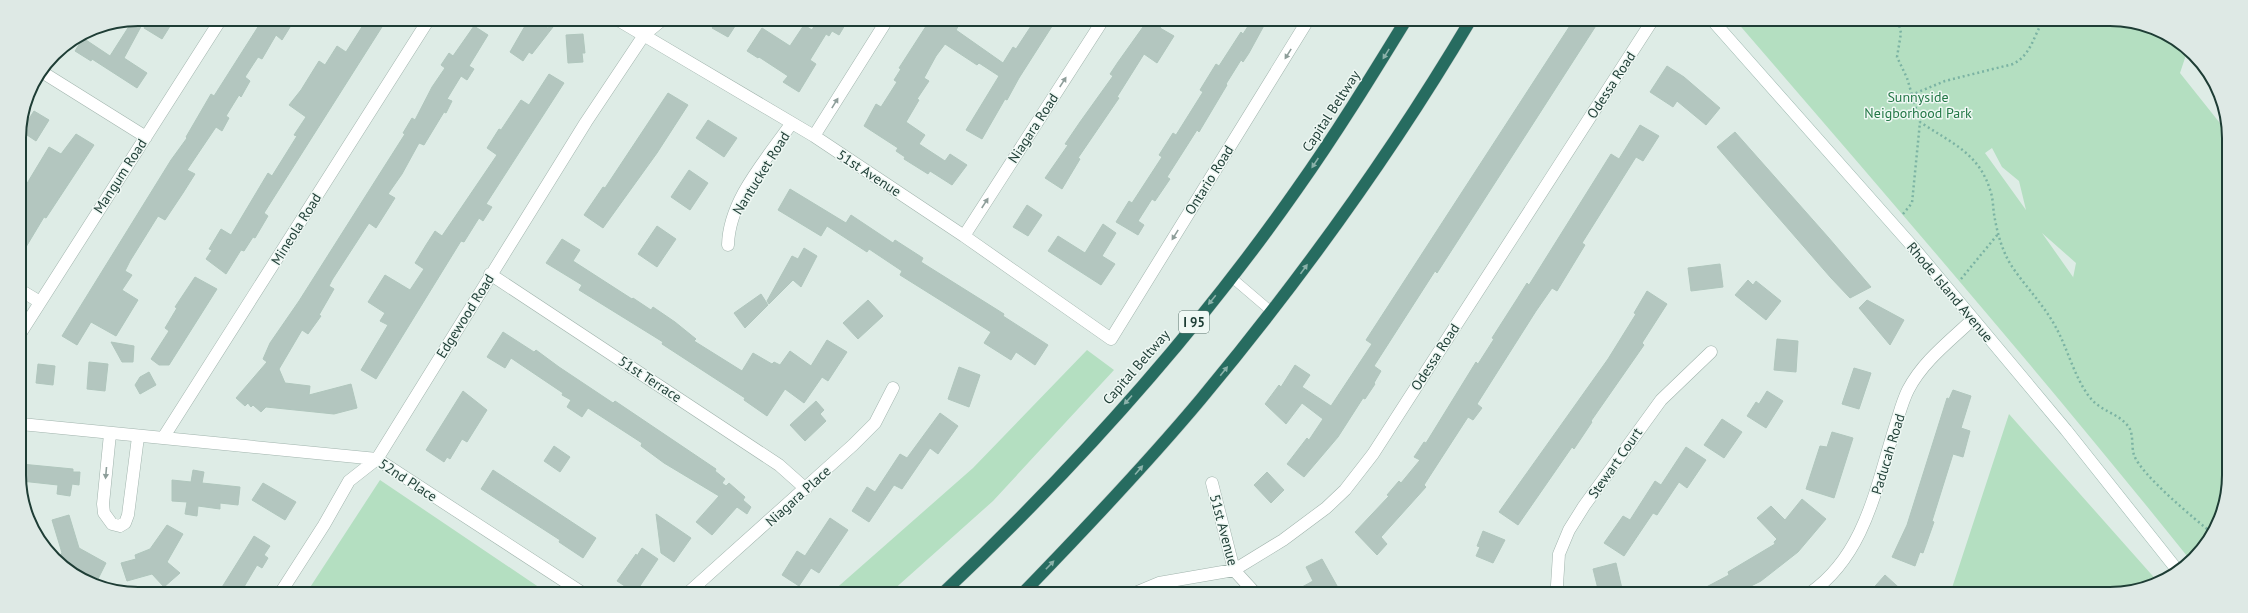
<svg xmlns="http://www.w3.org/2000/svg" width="2248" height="613" viewBox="0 0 2248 613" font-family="'PT Sans',sans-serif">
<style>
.green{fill:#b4dfc1;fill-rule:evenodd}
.building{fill:#b3c6bf;stroke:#b0c6bd}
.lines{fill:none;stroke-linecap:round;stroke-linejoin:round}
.lane-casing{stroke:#a1b4ad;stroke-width:10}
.street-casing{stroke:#a1b4ad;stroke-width:13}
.secondary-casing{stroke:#9cb8af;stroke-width:13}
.highway-casing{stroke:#c0c9c6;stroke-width:13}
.path{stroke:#7bb3a3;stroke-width:2.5;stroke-dasharray:2 3;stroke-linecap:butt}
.lane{stroke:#fff;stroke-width:9}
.street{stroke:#fff;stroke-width:12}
.secondary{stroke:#fff;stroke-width:12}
.highway{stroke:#276c60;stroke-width:12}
.oneway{fill:#8e9e9a}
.oneway2{fill:#8bb2aa}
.labels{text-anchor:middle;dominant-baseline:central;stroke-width:3;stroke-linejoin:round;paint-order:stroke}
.shield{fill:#eff8f4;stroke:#5d756e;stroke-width:1}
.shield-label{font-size:13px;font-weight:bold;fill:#1e3d35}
.street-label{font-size:14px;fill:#1e3d35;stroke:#eff8f4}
.park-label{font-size:14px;fill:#247847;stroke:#eff8f4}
.rim{fill:none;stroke:#1e3d35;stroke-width:2}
</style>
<rect width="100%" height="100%" fill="#deece6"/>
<path class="green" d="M1736,21H2133L2169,35L2188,49L2180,73L2227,132V498L2213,535L2191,561C2044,377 1890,200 1736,21ZM1992,148L2002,167L2019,181L2026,210L1985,153ZM2042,233L2076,263L2073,278V277Z
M1087,350L1114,370L993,501L891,592H832L973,468Z
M2009,414L2159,583L2117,594H1950Z
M380,480L546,592H307Z"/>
<path class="building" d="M141,19L144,21L124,58L147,73L137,88L92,59L91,61L75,51L83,38L110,56L133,20Z
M149,19H164L172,23L162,39L144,28Z
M263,19H295L282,40L276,35L262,59L258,57L245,77L250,81L241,97L239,95L226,116L229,118L222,131L216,127L187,170L195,174L183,193L165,220L158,216L130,261L125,271L132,275L122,290L138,300L116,336L91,322L77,345L62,336L171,160L187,138L186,137L211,94L214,96Z
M367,19H387L264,213L268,216L255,238L253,237L244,251L241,250L226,274L206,259L212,250L209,249L221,229L231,235L268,173L272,176L297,136L294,135L306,117L289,105L301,90L319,61L325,65L337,46L346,52Z
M529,19H553L546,28L553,27L532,54L529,52L523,61L510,52Z
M718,20H739L728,37L712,28Z
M815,20H848L839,35L832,31L829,36L826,34L810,60L816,64L799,92L783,82L788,76L759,57L758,58L747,51L762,28L790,46L804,25L812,30L817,21Z
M930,20H962L956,30L1003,63L1013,47L1016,49L1035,20H1056L1019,78L1007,100L1005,99L982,139L966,130L999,76L979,63L977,65L945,44L936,56L924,78L929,81L917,99L919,100L906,122L925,135L919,144L945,161L950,154L967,165L952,185L930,171L928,174L904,159L905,157L896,151L898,148L864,126L876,104L881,107L897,82L894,80L901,69L899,68Z
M1148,20H1165L1160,28L1174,36L1157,63L1144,54L1117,97L1119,98L1078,158L1080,159L1062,189L1045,178L1068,145L1065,144L1080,122L1113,76L1110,74L1118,62Z
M1252,20H1267L1249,53L1243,62L1241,60L1226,84L1227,85L1199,132L1197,130L1167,177L1170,179L1155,201L1152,199L1138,221L1144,225L1138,235L1116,222L1129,201L1132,203L1162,157L1159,155L1173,133L1176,135L1203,92L1200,90L1216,64L1219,66L1241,32L1243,34Z
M1573,21H1599L1437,273L1435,271L1374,366L1381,371L1374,383L1375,384L1365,399L1363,398L1338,437L1304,477L1287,464L1307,438L1309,440L1323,419L1302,403L1286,424L1265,404L1279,385L1281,387L1295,365L1310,375L1302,387L1331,406L1372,344L1366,340Z
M474,26L488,35L469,66L474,69L467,80L461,76L447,99L452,101L446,113L444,112L424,145L419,143L402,174L388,194L395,198L376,228L369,223L332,280L329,286L334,289L319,315L321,316L308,334L302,330L279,369L285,383L310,386L309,395L351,384L357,408L334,414L266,407L261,412L253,405L251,407L248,403L245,406L236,398L267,362L263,359L270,343L299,301L377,178L405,134L403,133L412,118L415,120L432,87L445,68L441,65L449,53L453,56Z
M583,34L585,53H582L583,62L568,63L566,35Z
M1667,66L1684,77L1720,108L1706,125L1677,101L1673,107L1650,92Z
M549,74L564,83L486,204L492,207L483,221L479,218L464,242L461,241L376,379L361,370L388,325L380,321L385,313L368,302L385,275L410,290L424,269L415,263L426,245L435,231L442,236L497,155L487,148L499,129L501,130L521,100L529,105Z
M668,93L688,105L657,153L603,228L584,215L603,187L605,188Z
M34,111L49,120L36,141L21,131Z
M708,120L737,138L724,157L696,138Z
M1640,125L1659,136L1643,161L1636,157L1582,243L1585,245L1557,291L1552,288L1536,311L1477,404L1482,408L1473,420L1468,417L1424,485L1426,487L1381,537L1387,544L1377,555L1355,532L1389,496L1387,495L1399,481L1401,483L1420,460L1414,457L1424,442L1426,443L1476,362L1478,364L1494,339L1492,338L1517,299L1527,283L1529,285L1611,154L1619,159Z
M1735,132L1828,237L1871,287L1850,298L1831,278L1717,147Z
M76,134L94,145L46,218L44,217L20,257V195L49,147L61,154Z
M689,170L708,183L690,210L671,197Z
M790,189L846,223L851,215L893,243L895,240L923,258L921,262L1004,314L1003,316L1048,345L1035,365L1016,352L1011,360L984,343L991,332L900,275L902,271L869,249L867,252L827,226L821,236L778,210Z
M1027,205L1042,215L1028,236L1013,227Z
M1103,224L1116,233L1102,256L1115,264L1101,285L1048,251L1058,236L1085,253Z
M657,226L676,239L657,267L638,254Z
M562,239L580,250L573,261L632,299L633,298L651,310L653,307L675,322L696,339L694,341L742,371L753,353L772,364L774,362L780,365L790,351L811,366L827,340L847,352L828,381L822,377L804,403L785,389L767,416L744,400L745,398L662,344L663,342L579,290L582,285L546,263Z
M804,248L817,256L801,287L793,280L769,304L767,301L792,256L798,259Z
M1720,264L1723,287L1691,291L1688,268Z
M195,277L217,289L169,365H159L151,359L169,331L165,328L177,308L175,307Z
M1748,280L1753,285L1756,281L1781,301L1766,320L1735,295Z
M1647,291L1667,304L1642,343L1644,345L1591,421L1592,422L1574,449L1572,447L1518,525L1499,512L1608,359L1636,314L1634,313Z
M761,294L768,305L745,328L734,313Z
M868,300L883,316L858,339L843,323Z
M1867,300L1904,320L1890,345L1859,308Z
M503,332L534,352L536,350L559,367L613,403L615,401L716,469L715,471L725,479L722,483L726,486L729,483L745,497L743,500L751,507L747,514L737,507L712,535L696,522L719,496L664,463L641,446L642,443L588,408L582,417L567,407L571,400L562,395L563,393L511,358L505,368L487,357Z
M1777,339L1798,341L1796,372L1774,370Z
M111,342L134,346L133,362H122Z
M89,362L108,364L105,391L87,389Z
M38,364L55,366L53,385L36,383Z
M959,367L980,375L969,407L948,399Z
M1854,368L1871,373L1859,409L1842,404Z
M149,372L156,385L140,394L135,385L140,377Z
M1953,390L1971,396L1961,428L1970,431L1963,457L1953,454L1932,521L1934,522L1923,553L1920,552L1915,566L1892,557L1907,525L1947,398L1949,399Z
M463,391L487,410L467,442L462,439L450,459L447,457L444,462L426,450Z
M1767,391L1783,401L1766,428L1747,416L1756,402L1759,404Z
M816,401L824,410L820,414L826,421L805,441L790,425Z
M940,413L958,426L938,454L930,448L902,489L894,485L869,522L852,511L867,487L875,492L900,454L907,458Z
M1722,419L1742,432L1724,458L1704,445Z
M1832,432L1853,438L1834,498L1806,489L1820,446L1827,447Z
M554,446L570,457L560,472L544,461Z
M1686,447L1706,460L1687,488L1679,482L1657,515L1653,513L1624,556L1604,543L1623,516L1630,520L1655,481L1661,485Z
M21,464L73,469V472H80L79,485L72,484L70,496L57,494L58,485L21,481Z
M193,470L204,472L202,483L240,487L238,505L220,503V509L198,506L197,516L185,514L187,502L172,501V480L191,482Z
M493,470L596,538L583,558L559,542L560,540L481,489Z
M1267,472L1284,490L1271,503L1254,485Z
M263,483L296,502L285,520L252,500Z
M1802,499L1826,519L1798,552L1761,581L1737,593H1695L1729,575L1728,572L1775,544L1774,542L1777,539L1757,518L1771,506L1785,520Z
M656,514L691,538L674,562L661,553Z
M69,515L79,548L106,563L98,579L96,578L93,583L61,565L66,561L60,555L62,553L52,520Z
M830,518L848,530L819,573L811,568L799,586L782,575L797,551L805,556Z
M167,525L183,534L167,562L180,573L164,587L152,574L127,581L121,563L136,559L135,555L150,549Z
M1483,531L1505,540L1493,563L1476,556L1480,547L1477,546Z
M254,536L270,546L264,555L268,558L262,568L257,565L241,592H219Z
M642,548L658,559L636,592H634L617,581L636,554L637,556Z
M1322,559L1341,593H1291L1313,581L1306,567Z
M1616,563L1623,593H1599L1593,569Z
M1885,575L1906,594H1868Z"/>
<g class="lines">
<defs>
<path id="lane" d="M1231,277L1272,312"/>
<path id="street" d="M618,20L814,136L964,236L1111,339L1308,20
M645,34L662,20
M42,72L146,137
M814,136L887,20
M964,236L1103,20
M728,245C729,200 766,160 791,124
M490,274L779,465L806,489
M20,290L40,302
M20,334L221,19
M21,424L377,459L581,592
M110,434L103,504L104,513L112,524L120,526L125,523L128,515L138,437
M163,438L429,19
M1212,483L1234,570L1255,593
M281,592L324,525L349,481L377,459L586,122L644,35L649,20
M689,592L853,445L875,423L893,388
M1135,593L1159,583L1234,570L1283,540L1326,508L1345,490L1373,454L1652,21
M1558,593L1557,585L1559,554L1569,530L1584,506L1661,400L1711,352
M1810,593C1865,555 1876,487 1895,427C1899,415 1902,402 1908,390C1923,361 1950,341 1973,319"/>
<path id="secondary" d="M1713,21L1913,247L2066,430L2178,571"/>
<path id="highway" d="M943,593C1073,470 1195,335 1297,189C1336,134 1371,77 1406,20
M1023,593C1084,530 1145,466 1201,399C1300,280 1391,154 1470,21"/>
</defs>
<use href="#lane" class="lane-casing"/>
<use href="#street" class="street-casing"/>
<use href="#secondary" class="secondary-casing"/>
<use href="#highway" class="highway-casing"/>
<path class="path" d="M1898,21L1901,33L1897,57L1907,78L1920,122C1951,143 1980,153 1991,193C1993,199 1993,207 1994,214C1997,232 2002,252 2013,268C2026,287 2042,303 2054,324C2067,346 2073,374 2088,395C2100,412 2117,412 2128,426C2134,433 2131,446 2134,455C2141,475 2195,519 2213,534
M1911,95L1945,81L2013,64C2031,55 2033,37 2043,21
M1903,214L1912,203L1920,122
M1961,279L1998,234"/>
<use href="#lane" class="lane"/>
<use href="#street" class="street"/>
<use href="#secondary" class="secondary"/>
<use href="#highway" class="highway"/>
</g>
<defs><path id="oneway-solid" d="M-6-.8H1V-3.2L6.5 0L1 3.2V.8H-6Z"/></defs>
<g class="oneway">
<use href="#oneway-solid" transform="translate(1288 54) rotate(122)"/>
<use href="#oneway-solid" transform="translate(1063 82) rotate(-57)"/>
<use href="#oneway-solid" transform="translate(835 103) rotate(-58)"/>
<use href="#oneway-solid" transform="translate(985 203) rotate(-57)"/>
<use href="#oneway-solid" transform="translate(1175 235) rotate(122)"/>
<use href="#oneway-solid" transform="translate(106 473) rotate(95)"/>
</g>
<g class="oneway2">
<use href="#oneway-solid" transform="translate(1386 54) rotate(122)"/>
<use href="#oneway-solid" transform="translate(1315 163) rotate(124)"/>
<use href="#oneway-solid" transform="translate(1304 269) rotate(-54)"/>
<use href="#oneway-solid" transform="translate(1212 300) rotate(129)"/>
<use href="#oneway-solid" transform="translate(1224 371) rotate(-51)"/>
<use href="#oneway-solid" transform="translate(1128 400) rotate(132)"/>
<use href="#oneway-solid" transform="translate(1139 470) rotate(-49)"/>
<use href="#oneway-solid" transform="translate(1050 565) rotate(-46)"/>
</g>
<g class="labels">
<rect class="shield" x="1179" y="311" width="30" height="22" rx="3"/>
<g class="shield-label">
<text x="1194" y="322">I 95</text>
</g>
<g class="street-label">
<text transform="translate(1611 85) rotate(-57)">Odessa Road</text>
<text transform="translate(1331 111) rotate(-57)">Capital Beltway</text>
<text transform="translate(1033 128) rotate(-57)">Niagara Road</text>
<text transform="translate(761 173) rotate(-58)">Nantucket Road</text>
<text transform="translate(869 173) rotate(33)">51st Avenue</text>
<text transform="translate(120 176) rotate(-57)">Mangum Road</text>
<text transform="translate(1209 180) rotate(-58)">Ontario Road</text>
<text transform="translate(296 229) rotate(-58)">Mineola Road</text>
<text transform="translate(1950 292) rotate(50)">Rhode Island Avenue</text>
<text transform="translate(465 316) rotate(-58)">Edgewood Road</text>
<text transform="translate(1435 357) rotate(-57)">Odessa Road</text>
<text transform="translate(1136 367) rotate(-49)">Capital Beltway</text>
<text transform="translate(650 379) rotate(33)">51st Terrace</text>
<text transform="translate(1888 454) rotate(-73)">Paducah Road</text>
<text transform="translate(1615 463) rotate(-55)">Stewart Court</text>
<text transform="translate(408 480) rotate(33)">52nd Place</text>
<text transform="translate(798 496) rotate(-42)">Niagara Place</text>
<text transform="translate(1224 530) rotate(75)">51st Avenue</text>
</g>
<g class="park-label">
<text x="1918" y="97">Sunnyside<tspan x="1918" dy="16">Neigborhood Park</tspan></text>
</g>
</g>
<path d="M0 0H2248V613H0ZM138 26H2110A112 112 0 0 1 2222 138V475A112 112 0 0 1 2110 587H138A112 112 0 0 1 26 475V138A112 112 0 0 1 138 26Z" fill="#dee9e5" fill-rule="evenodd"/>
<path class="rim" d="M138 26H2110A112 112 0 0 1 2222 138V475A112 112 0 0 1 2110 587H138A112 112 0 0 1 26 475V138A112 112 0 0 1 138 26Z"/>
</svg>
